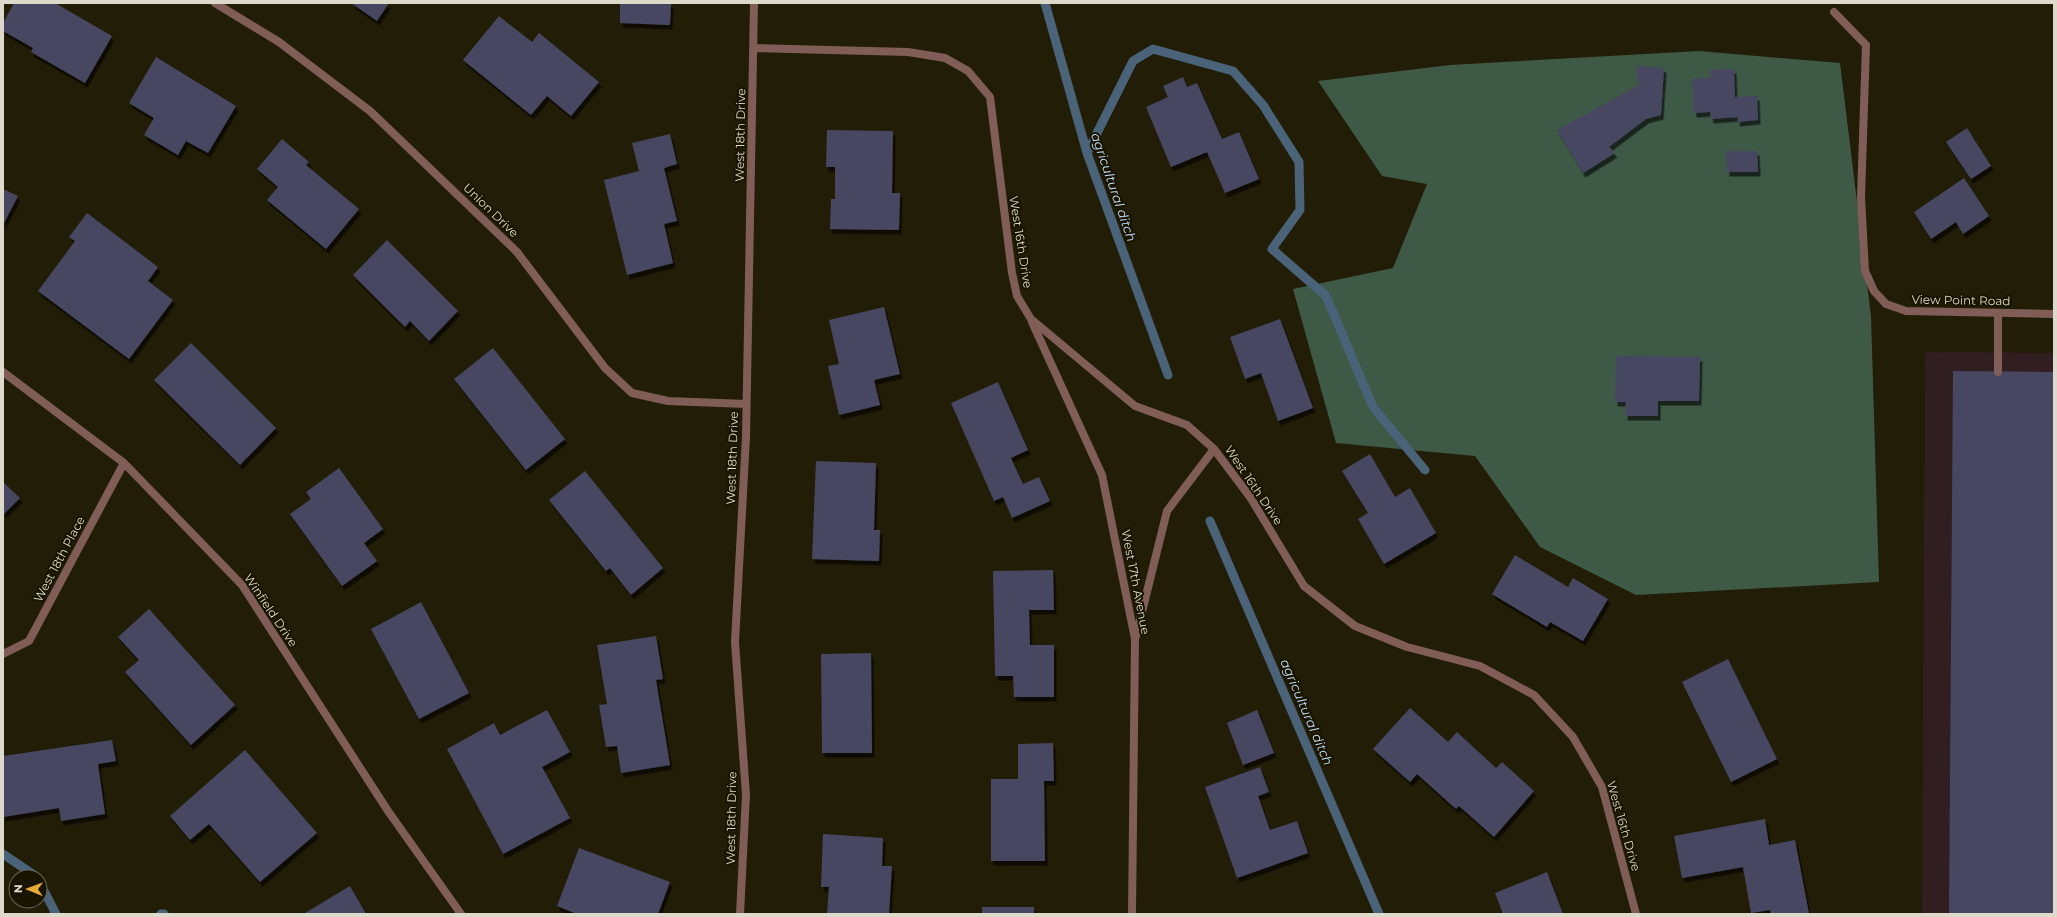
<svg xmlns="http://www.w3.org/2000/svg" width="2057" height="917" viewBox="0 0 2057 917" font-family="Montserrat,sans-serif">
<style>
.commercial{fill:#311e21}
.forest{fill:#3e5945}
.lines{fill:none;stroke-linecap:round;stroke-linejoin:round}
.stream{stroke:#4a6379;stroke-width:9}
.building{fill:#464762;filter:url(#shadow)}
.lane{stroke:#805d57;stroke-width:8}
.street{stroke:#805d57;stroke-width:8}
.labels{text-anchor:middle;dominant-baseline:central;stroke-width:4;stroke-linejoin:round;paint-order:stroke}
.street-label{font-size:12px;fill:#dddacc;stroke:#191400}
.water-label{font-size:13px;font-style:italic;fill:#c3dff8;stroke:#191400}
</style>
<defs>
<filter id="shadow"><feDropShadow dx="2.5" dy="4.5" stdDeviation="0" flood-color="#0009"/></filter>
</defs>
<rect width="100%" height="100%" fill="#221d06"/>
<path class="commercial" d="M1925,352L2054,353V914H1922Z"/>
<path class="forest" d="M1699,51L1840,63L1871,316L1879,582L1636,595L1540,547L1475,456L1336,443L1293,289L1393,268L1427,184L1382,176L1318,81L1450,65Z"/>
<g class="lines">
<path class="stream" d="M1045,3L1087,153L1168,375
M1087,153L1133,61L1153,49L1233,71L1263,105L1299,162L1300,210L1272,249L1326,296L1373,407L1425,470
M1210,521L1379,914
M3,854L37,877
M40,883L56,914
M161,914H164"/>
</g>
<path class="building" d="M14,3H55L112,36L85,83L31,52L33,48L3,31V23Z
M351,3H389L377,21Z
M620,3H671L670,25L620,23Z
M499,16L532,42L539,33L599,82L571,116L547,96L531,115L463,60Z
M156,57L236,106L208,153L186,141L178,155L144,135L154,118L129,103Z
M1636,66L1664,68L1661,115L1646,119L1609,147L1615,153L1583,173L1557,130L1639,85Z
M1734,69L1735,97L1757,96L1758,120L1737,122L1738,117L1711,119L1710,112L1694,113L1692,79L1711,78L1710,70Z
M1183,77L1187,87L1197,83L1222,139L1239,132L1259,179L1225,193L1207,152L1171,167L1146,107L1168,97L1163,86Z
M1967,128L1991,166L1971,179L1946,142Z
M827,130L893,131L892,193H900L899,230L830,229L831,199H835V167H826Z
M670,134L677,164L664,168L677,221L664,224L673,263L627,275L604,180L639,171L632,143Z
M282,139L309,162L306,165L359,209L326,249L267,200L278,187L257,169Z
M1726,151H1757L1758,172H1727Z
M1964,178L1989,216L1963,234L1956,222L1931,239L1914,212Z
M3,189L18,196L3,225Z
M87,213L158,267L148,281L173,300L129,359L38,291L75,241L69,237Z
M387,240L458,311L429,341L410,321L405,327L353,275Z
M884,307L900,374L874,380L880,405L839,415L828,366L839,364L829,320Z
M1280,319L1313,408L1278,421L1261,373L1245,379L1230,337Z
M191,343L276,428L240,465L154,380Z
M493,348L565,439L526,470L454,379Z
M1616,356L1700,357L1699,401H1658V416H1625L1626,402H1615Z
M1953,371L2054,372V914H1949Z
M998,382L1028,450L1011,458L1023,484L1039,477L1050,501L1012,518L1003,497L994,501L951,403Z
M1370,454L1395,497L1410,488L1436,533L1384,564L1358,519L1368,513L1342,471Z
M816,461L876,463L874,530H880L879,561L812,559Z
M339,468L383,529L364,543L377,561L342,586L290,514L311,499L306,492Z
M585,471L663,568L631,595L610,568L606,571L549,500Z
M3,482L20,498L3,515Z
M1515,555L1568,587L1573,578L1608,599L1583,641L1550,622L1547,627L1492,594Z
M1053,570L1054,610H1029L1030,645H1054V697H1014L1013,676H995L993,571Z
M421,602L469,693L419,719L371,629Z
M149,609L235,705L191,745L125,672L139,660L118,637Z
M656,636L663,679L656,680L670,765L621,773L617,746L606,747L599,705L607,704L597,645Z
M871,653L872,753H822L821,654Z
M1728,659L1777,759L1731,782L1682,682Z
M1410,708L1448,742L1457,732L1496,768L1502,762L1534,791L1494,837L1459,806L1456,809L1417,774L1410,782L1373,749Z
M547,710L570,752L542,767L570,818L503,854L447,749L494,723L500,735Z
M1257,710L1274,753L1243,765L1227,723Z
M112,740L116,761L98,764L105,814L61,821L59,808L3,817V756Z
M1053,743L1054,781H1044L1045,861H991V779H1018V744Z
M245,750L317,833L260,882L209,824L190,840L170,816Z
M1260,767L1269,792L1258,796L1270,830L1297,821L1308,853L1237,878L1205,787Z
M1765,819L1769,845L1795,840L1809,914H1771L1770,910L1751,913L1743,867L1682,878L1674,836Z
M823,834L883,838L882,866H892L889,914H827L829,887H821Z
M579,848L670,882L658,914H577L557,906Z
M1547,872L1563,914H1503L1495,893Z
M350,886L366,914H306L305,913Z
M982,907H1034V914H982Z"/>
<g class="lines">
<path class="lane" d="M1998,313V372"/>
<path class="street" d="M215,3L279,42L370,111L517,252L605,368L632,393L668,401L746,404
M1834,12L1866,45L1861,197L1865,271L1874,291L1886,304L1906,311L2054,314
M754,48L908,52L945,58L968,71L990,97L1012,273L1017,296L1031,319L1135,406L1187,425L1214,449L1250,497L1304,586L1355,626L1407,647L1480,666L1534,695L1573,737L1602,787L1636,914
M1032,322L1102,475L1135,639L1132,914
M3,372L124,463L242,585L388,811L461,914
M1136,636L1167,511L1214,449
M3,654L29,641L124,463
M740,914L746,795L735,642L746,437L754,3"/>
</g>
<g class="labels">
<g class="street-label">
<text transform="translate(740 135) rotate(-89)">West 18th Drive</text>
<text transform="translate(491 210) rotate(44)">Union Drive</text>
<text transform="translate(1021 242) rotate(81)">West 16th Drive</text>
<text transform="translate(1961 300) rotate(1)">View Point Road</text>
<text transform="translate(732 458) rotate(-88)">West 18th Drive</text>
<text transform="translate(1254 485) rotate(56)">West 16th Drive</text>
<text transform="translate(59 559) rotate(-62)">West 18th Place</text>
<text transform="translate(1136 582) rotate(79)">West 17th Avenue</text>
<text transform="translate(271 610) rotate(56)">Winfield Drive</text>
<text transform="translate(731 818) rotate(-89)">West 18th Drive</text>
<text transform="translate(1624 826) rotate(74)">West 16th Drive</text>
</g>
<g class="water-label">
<text transform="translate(1114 187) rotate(71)">agricultural ditch</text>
<text transform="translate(1307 712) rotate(67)">agricultural ditch</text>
</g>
</g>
<rect width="2057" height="917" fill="none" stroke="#dddacc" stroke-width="8"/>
<g transform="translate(28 889) rotate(271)"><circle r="19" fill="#191400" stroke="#676352"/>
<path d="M0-3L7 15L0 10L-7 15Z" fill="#eaaa38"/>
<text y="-6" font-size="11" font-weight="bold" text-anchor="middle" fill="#dddacc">N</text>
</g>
</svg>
